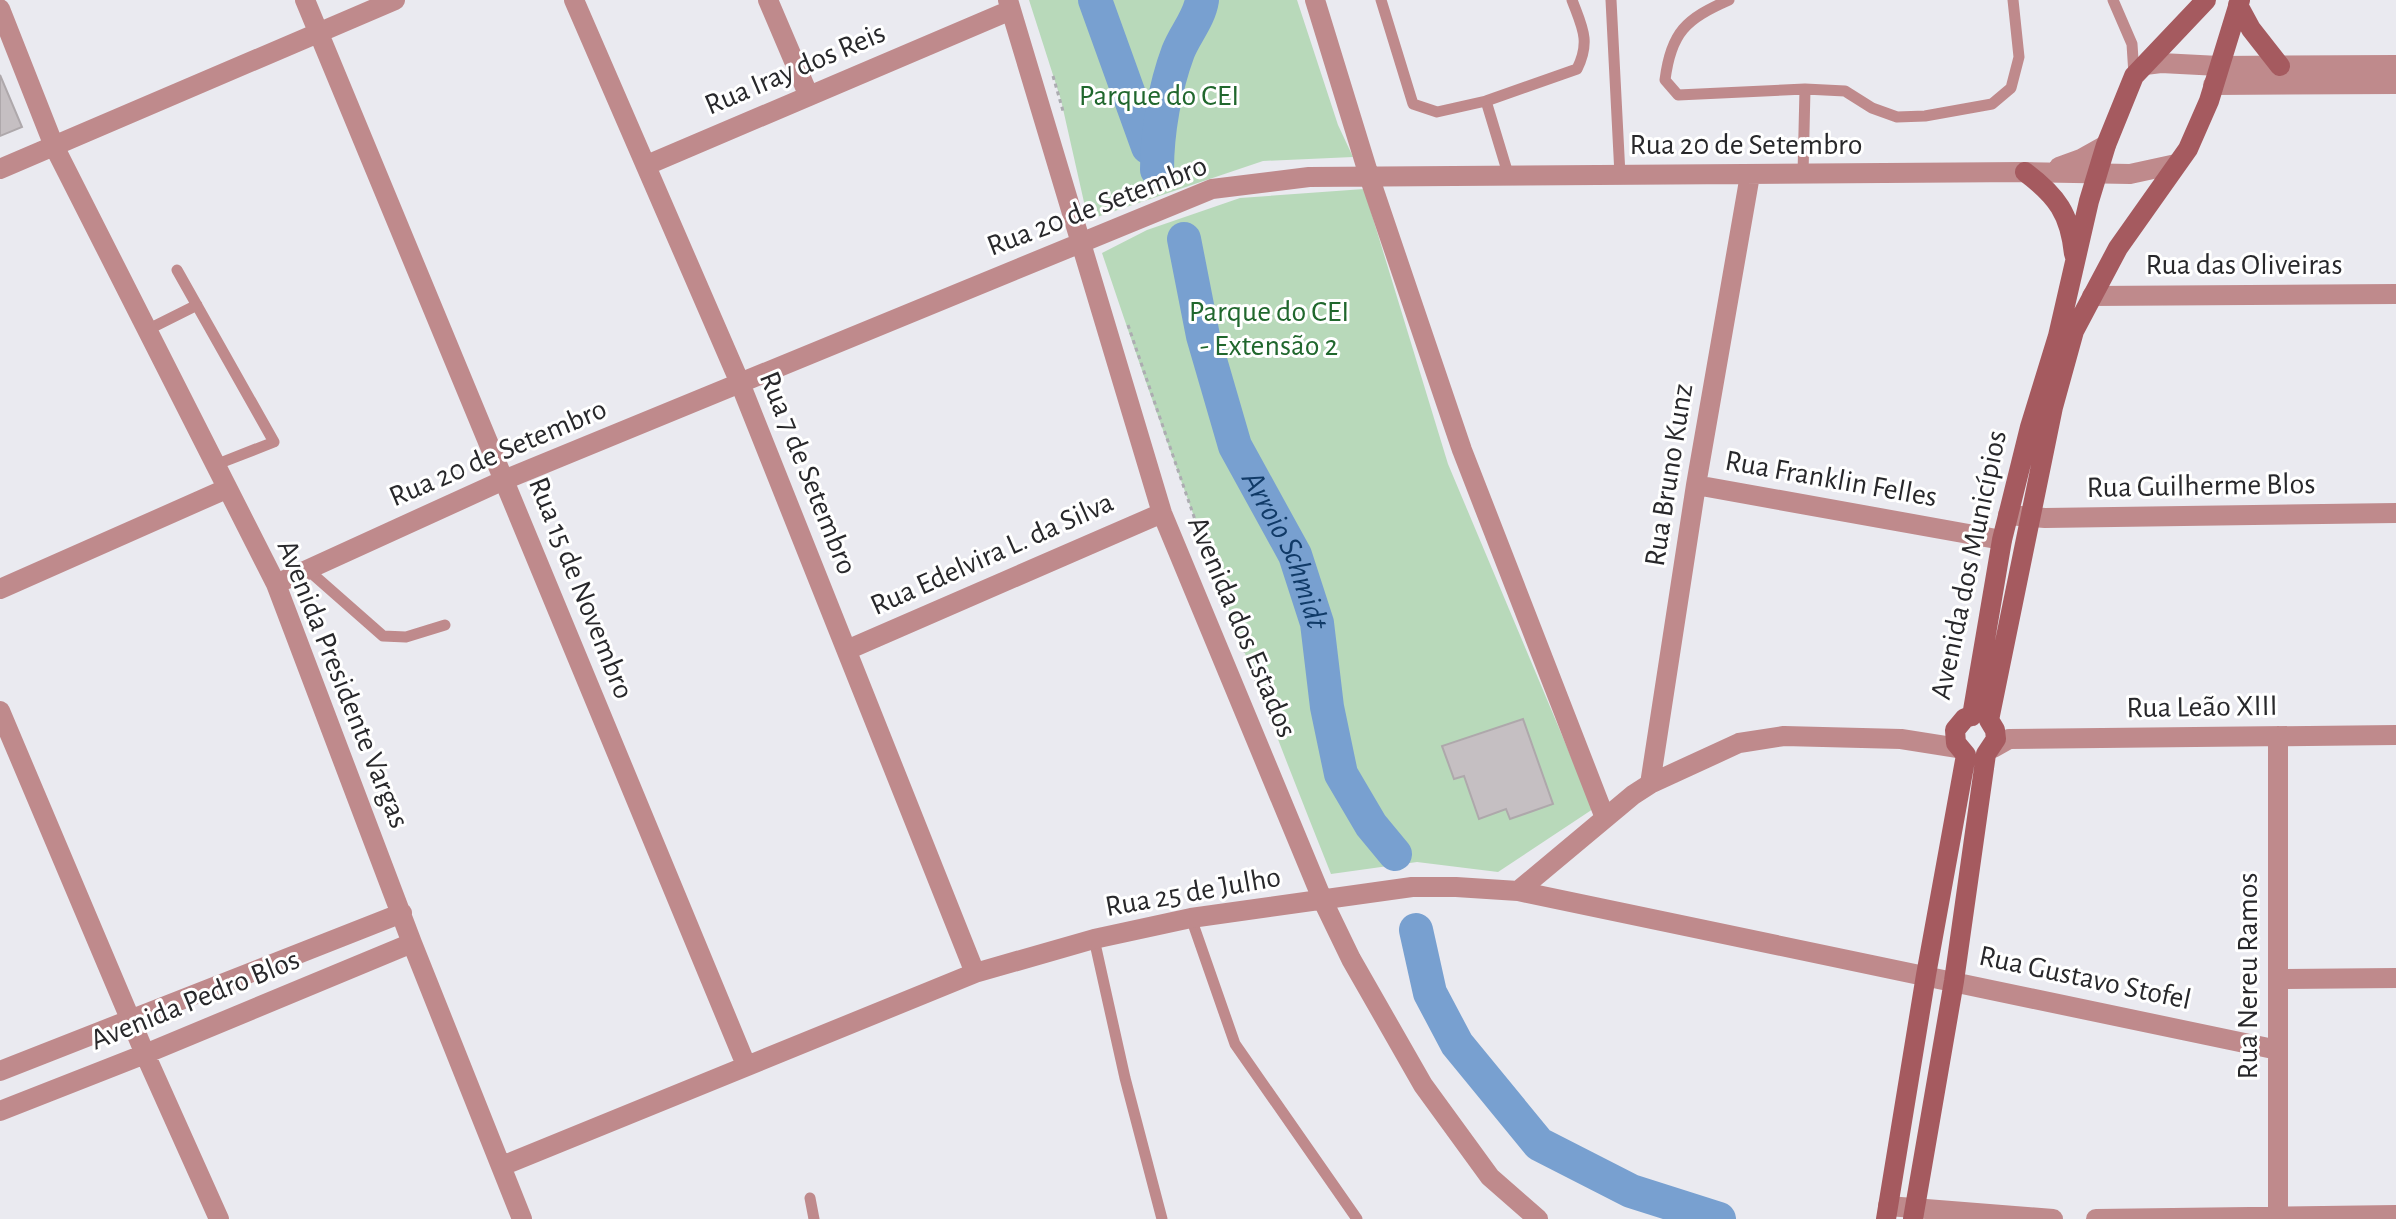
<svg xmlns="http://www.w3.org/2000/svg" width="2396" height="1219" viewBox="0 0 2396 1219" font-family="'Alegreya Sans',sans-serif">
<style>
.green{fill:#b8d9ba}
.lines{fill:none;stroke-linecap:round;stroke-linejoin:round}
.river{stroke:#78a0d0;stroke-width:34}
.building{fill:#c5bfc2;stroke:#aea8ab;stroke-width:2}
.path{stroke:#acacb1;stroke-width:3;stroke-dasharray:4 4;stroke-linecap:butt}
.service{stroke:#bf8a8c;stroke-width:11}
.minor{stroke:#bf8a8c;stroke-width:20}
.secondary{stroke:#a55a5f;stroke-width:20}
.labels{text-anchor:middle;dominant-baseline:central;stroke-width:6;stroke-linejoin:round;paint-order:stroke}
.street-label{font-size:30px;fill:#28282b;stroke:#fff}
.park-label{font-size:30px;fill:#20672d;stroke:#fff}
.water-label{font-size:32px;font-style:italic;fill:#103a67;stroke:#fff}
</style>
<rect width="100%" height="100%" fill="#eaeaf0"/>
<path class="green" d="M1029,0H1297L1338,125L1353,157L1263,161L1088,220L1061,100Z
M1364,189L1448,464L1593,809L1498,872L1417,862L1331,874C1249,669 1172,463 1102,253L1147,230L1240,198Z"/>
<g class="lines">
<g class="river">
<path d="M1095,0L1148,147"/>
<path d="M1157,170C1157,132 1165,87 1178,52C1185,34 1199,19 1202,0"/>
<path id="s1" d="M1184,239L1203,336L1235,446L1295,555L1317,623L1327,707L1341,774L1371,825L1395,854"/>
<path d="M1416,930L1430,993L1457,1044L1539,1144L1631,1191L1719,1219"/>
</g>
</g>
<path class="building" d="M0,75L22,127L0,136Z
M1523,719L1553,804L1510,819L1506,809L1479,819L1464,776L1454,779L1442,746Z"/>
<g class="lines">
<path class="path" d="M1053,76L1063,111
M1128,325L1202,540L1277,735"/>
<path class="service" d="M1381,0L1413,104L1437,112L1486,101L1577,69C1591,41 1582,27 1572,0
M1611,0L1620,175
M1729,0C1686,19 1671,32 1665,80L1678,95L1805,89L1845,91L1872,108L1897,117L1925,116L1992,104L2011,88L2019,57L2013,0
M2113,0L2132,44L2134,75
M1486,101L1509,177
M1803,174L1805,89
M177,270L274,442L215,465
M147,330L197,305
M308,570L383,636L406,637L445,625
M1191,918L1235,1044L1357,1219
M1094,939L1125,1078L1162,1219
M810,1198L814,1219"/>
<path class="minor" d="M305,0L746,1065
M574,0L740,383L975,973
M768,0L808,94
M1008,0L1162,513L1323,901L1351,959L1423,1085L1490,1177L1538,1219
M1315,0L1370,179L1462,450L1605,818
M0,9L54,146L276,584L412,943L522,1219
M2145,65L2161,63L2219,66L2396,65
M2213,85L2396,84
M647,165L1011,10
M2059,167L2081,159L2106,145
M0,169L395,0
M2092,296L2396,294
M1696,485L2002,540
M2008,515L2045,518L2396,513
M276,584L504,480L1212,189L1309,177L2025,172L2130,174L2176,164
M0,589L226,489
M847,650L1162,513
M0,711L145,1054L219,1219
M2278,736V1217
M1993,748L2009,739L2396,735
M1650,784L1696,485L1750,175
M1518,891L1633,795L1650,784L1739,743L1784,736L1901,739L1958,748
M2278,979L2396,978
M0,1071L402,913
M0,1111L145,1054L412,943
M502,1166L975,973L1094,939L1191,918L1412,887H1456L1518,891L2278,1050
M1888,1206L2053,1219
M2096,1219L2396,1215"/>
<path class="secondary" d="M2238,5L2251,29L2280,66
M2025,172C2057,196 2070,214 2074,254
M1972,716L2002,540L2030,427L2058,336L2089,201L2106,145L2134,76L2206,0
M1966,755L1956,743L1955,730L1965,718L1972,716
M1886,1219L1926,975L1966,755
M1913,1219L1954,981L1986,754L1996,739L1995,730L1989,720L2053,407L2074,331L2118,248L2188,149L2209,101L2240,0"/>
</g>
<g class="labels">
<g class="street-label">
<text transform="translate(795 69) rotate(-23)">Rua Iray dos Reis</text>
<text x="1746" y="145">Rua 20 de Setembro</text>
<text transform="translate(1097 206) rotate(-21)">Rua 20 de Setembro</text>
<text x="2244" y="265">Rua das Oliveiras</text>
<text transform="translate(498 453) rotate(-23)">Rua 20 de Setembro</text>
<text transform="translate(808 473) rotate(68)">Rua 7 de Setembro</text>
<text transform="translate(1669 475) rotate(-81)">Rua Bruno Kunz</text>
<text transform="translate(1831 479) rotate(10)">Rua Franklin Felles</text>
<text transform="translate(2201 486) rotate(-1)">Rua Guilherme Blos</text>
<text transform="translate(992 554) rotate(-24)">Rua Edelvira L. da Silva</text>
<text transform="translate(1969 565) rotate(-78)">Avenida dos Municípios</text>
<text transform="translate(581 588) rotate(68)">Rua 15 de Novembro</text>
<text transform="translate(1242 627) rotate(67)">Avenida dos Estados</text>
<text transform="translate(343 684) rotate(68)">Avenida Presidente Vargas</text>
<text transform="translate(2202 707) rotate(-1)">Rua Leão XIII</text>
<text transform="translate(1193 892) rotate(-10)">Rua 25 de Julho</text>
<text transform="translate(2248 976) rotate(-90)">Rua Nereu Ramos</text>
<text transform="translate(2085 978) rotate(12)">Rua Gustavo Stofel</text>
<text transform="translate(195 1000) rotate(-22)">Avenida Pedro Blos</text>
</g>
<g class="park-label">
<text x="1159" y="96">Parque do CEI</text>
<text x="1269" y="312">Parque do CEI<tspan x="1269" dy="34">- Extensão 2</tspan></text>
</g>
<g class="water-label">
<text stroke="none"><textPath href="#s1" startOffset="330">Arroio Schmidt</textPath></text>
</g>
</g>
</svg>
